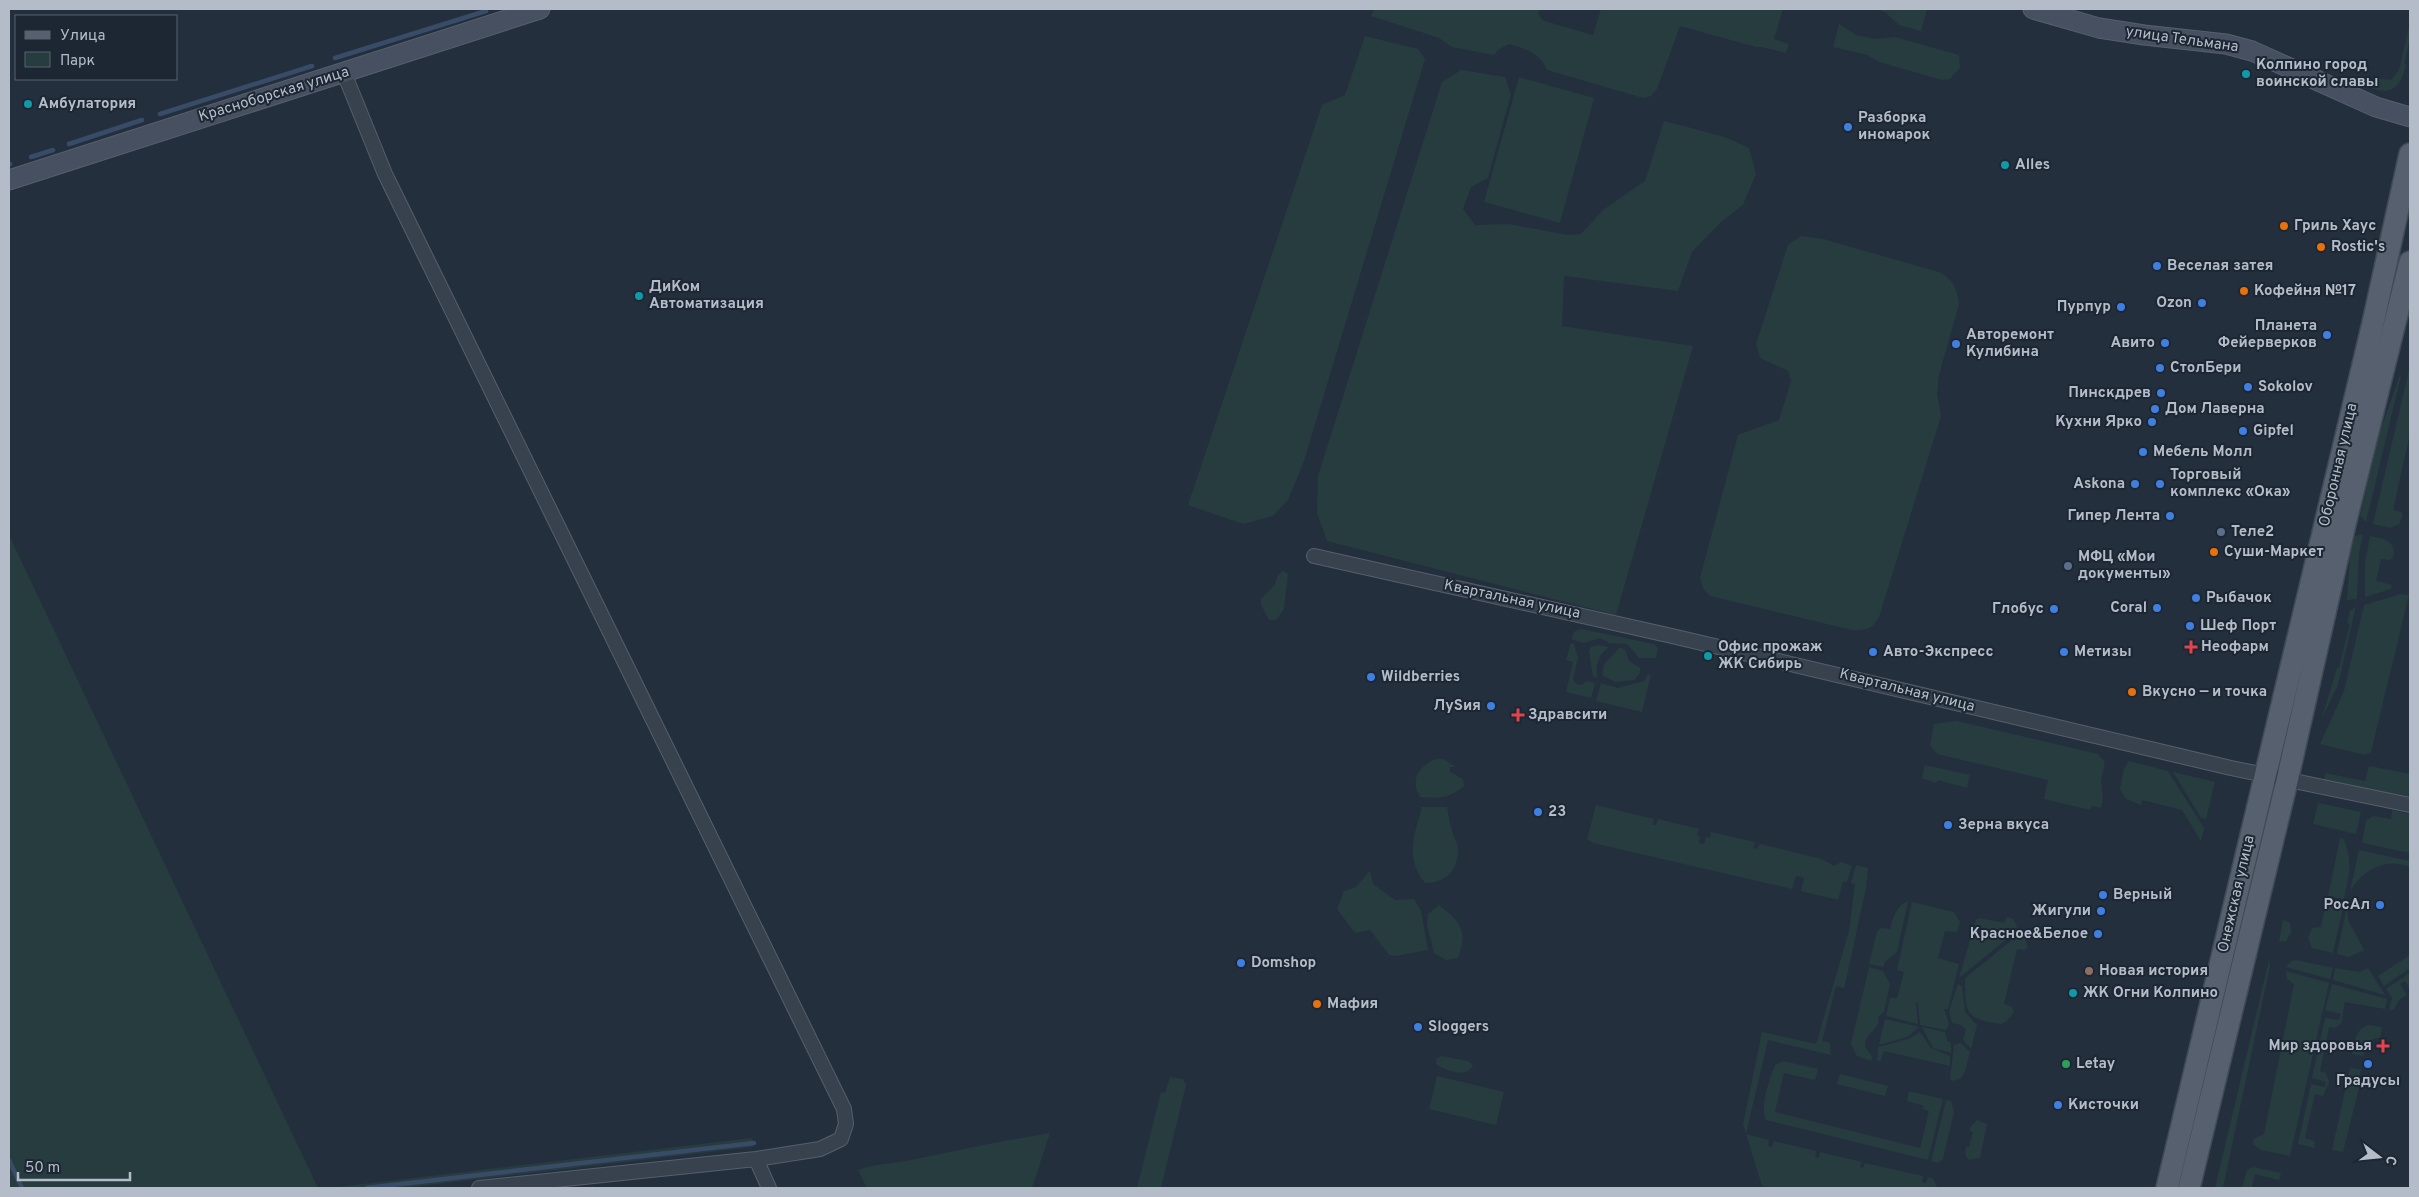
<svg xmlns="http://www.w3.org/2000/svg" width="2419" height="1197" viewBox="0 0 2419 1197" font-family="Overpass,sans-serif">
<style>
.green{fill:#263c3f}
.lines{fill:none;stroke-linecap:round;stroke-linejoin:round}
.stream{stroke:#394c67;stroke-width:4.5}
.street-casing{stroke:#565f6c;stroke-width:16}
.secondary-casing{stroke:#565f6c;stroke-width:21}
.primary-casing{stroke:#414a57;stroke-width:24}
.street{stroke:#38414e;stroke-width:14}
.secondary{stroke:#465061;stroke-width:19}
.primary{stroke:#56606e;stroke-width:21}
.culture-dot{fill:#0f9aa8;stroke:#1d2633;stroke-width:2}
.shop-dot{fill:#3f7fe0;stroke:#1d2633;stroke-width:2}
.food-dot{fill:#e8710a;stroke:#1d2633;stroke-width:2}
.service-dot{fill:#5c6f8a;stroke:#1d2633;stroke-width:2}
.health-dot{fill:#e0444e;stroke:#1d2633;stroke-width:2}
.education-dot{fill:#8d6e63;stroke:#1d2633;stroke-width:2}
.leisure-dot{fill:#2e9e5b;stroke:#1d2633;stroke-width:2}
.labels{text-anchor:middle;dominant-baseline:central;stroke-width:4;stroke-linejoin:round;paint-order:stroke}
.street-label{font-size:15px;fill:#b4bcc9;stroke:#1d2633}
.poi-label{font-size:15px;font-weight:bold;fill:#b4bcc9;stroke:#1d2633;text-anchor:start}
</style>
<rect width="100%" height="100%" fill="#242f3e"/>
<path class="green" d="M1374,9H1540L1538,14L1544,21L1593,35L1601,9H1783L1774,39L1789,44L1786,53L1762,47H1756L1680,26L1657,89L1651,96L1643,98L1547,70C1540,53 1526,49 1509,44L1498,50L1494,55L1452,47L1439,38L1371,16Z
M1876,9H1927L1921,31L1899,25L1885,12Z
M2410,23V39L2404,64L2406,65C2401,86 2393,96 2371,88L2376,78L2391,80L2399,70Z
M1839,24L1856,35L1875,39L1895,37L1959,55L1960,68L1950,79L1942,80L1879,62L1867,55L1833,47Z
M1365,36L1418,49L1425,59L1304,461L1288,500L1273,516L1243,524L1188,505L1322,105L1345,95Z
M1461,70L1505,77L1511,94L1488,178L1471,187L1463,209L1475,225L1509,224L1568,235L1581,234L1603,210L1645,181L1664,121L1725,137L1749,148L1756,174L1743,205L1722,221L1692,252L1678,291L1564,276L1562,326L1693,346L1616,615L1327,541L1317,513L1318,476L1442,82Z
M1519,77L1594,98L1560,223L1484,202Z
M1801,236L1823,239L1939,272C1953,279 1957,289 1959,304L1939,375L1937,393L1941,416L1880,614C1873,629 1869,630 1852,630L1710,596L1703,588L1700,578L1738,435L1779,420L1791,381L1788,371L1760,358L1756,344L1788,245Z
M2410,366V434L2393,510L2401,512L2403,515L2399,524L2390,528L2373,524Z
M2400,375L2401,376L2366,522L2360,516L2380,431Z
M2363,534L2359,554L2357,599L2347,600L2350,554L2355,536Z
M9,535L318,1188H9Z
M2370,536C2384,539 2397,540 2393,558L2389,560L2381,559L2376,581L2392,585L2391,589L2365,597V563Z
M1283,571L1288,574L1284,609L1276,620H1269L1261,605V599L1275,584L1278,575Z
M2401,594L2409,595L2371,752L2365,755L2320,744L2344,691L2364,605Z
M2356,606L2338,685L2321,720L2337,668H2339L2350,624L2347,623L2350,611Z
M1581,629L1654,644L1658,648L1656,658H1639L1627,644L1610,643L1600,638L1584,643L1571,639L1574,632Z
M1571,643L1574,644L1578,658L1573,679L1576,684L1581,685L1587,681L1595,683L1591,698L1566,692L1573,662L1566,660Z
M1598,645L1609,647C1597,656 1596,664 1597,678L1593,676L1589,651L1591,647Z
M1619,647L1625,650L1629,661L1640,668V673L1634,680L1616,682L1603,676C1601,660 1613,659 1619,647Z
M1648,674L1651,675L1642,712L1596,701L1601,683L1618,688L1644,681Z
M1957,721L2098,754L2105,762L2101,781L2103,799L2101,808L2092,806L2090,810L2044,799L2048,780L1937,754L1930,745L1934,724Z
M1436,759H1443L1456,767H1450V772L1463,779L1464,786C1450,798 1438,799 1420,797C1410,780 1418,766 1436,759Z
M2129,761L2168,771L2204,828L2201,841L2182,810L2142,800L2141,805L2126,799L2120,789L2124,769Z
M1925,765L1970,775L1967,788L1938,780L1936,783L1922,778Z
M2369,766L2410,774V797L2324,780L2325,773L2365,781Z
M2173,772L2215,782L2206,819L2201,818Z
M2318,803L2361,812L2356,834L2313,824Z
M1596,805L1654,819L1653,825H1656L1658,819L1699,829L1697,835L1700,836L1699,843L1704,844L1706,837L1710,838L1711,832L1755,842L1753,848L1756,849L1760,844L1822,859L1834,866L1841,862L1852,866L1847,882H1843L1838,900L1801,891L1804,878L1796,876L1792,889L1593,843L1587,839Z
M1422,807H1447C1449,815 1449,823 1452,830C1453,836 1458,843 1458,849C1458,871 1446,883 1425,883C1405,858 1414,835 1422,807Z
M2392,810L2410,814V853L2362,843L2366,821L2373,816L2391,819Z
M2340,838L2344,839C2353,863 2349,875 2344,899L2328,896Z
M2359,850L2410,861V867C2384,857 2364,870 2350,891Z
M1856,865L1868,868L1866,888L1845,985L1843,988L1836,986L1822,1041L1830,1043L1831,1055L1768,1040L1746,1134L1769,1140L1768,1146L1772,1147L1774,1141L1816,1151L1815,1157L1819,1158L1820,1152L1862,1162L1860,1167L1863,1168L1865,1163L1923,1176L1922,1182L1926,1183L1928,1177L1933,1179L1938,1188H1769L1762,1186L1743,1124L1762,1032L1816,1044L1849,931L1855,884L1851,883Z
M1370,871L1373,884L1395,900L1414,899L1421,911L1428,950L1396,956L1389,955L1370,930L1355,933L1337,909L1344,891L1356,887Z
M2327,899L2344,903L2333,953L2312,948L2308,938L2312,928L2321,927Z
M1908,901L1897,952L1885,962L1883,967L1869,964L1877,932L1880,928L1890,929C1893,918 1896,906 1908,901Z
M1912,902L1954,912L1960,922L1957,932L1945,931L1938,958L1959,964L1948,1009H1944L1949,1024L1946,1030L1920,1025L1918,1002L1916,1003L1918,1024L1886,1016L1890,998H1897L1904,972L1897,970Z
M1439,905C1461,922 1468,931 1458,958L1446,960L1434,953L1427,925L1428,914Z
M2347,906L2348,920L2364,950L2349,957L2337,954Z
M2007,917L2013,919L2017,925L2015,932L1959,978L1976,920L1979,918L2004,923Z
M2283,919L2290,923L2291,933L2286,941L2279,942Z
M2024,936L2028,947L2024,950L2017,949L2004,1004L2012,1007L2014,1012L2006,1022L2000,1024C1965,1019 1965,1012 1965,978L2016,937Z
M2410,955V968L2384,986L2378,976Z
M2269,960L2270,966L2223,1188H2215Z
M2296,960L2333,968L2330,979L2286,967L2291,961Z
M1869,967L1883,971L1890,984L1884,1012L1879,1016C1878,1019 1879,1022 1878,1024C1872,1035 1856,1040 1872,1056L1871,1061L1857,1056L1851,1044Z
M2335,968L2359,972L2368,968L2385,995L2333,980Z
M2286,971L2329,983L2290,1156L2261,1150L2253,1144L2254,1139L2264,1134L2294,984L2287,979Z
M2410,973V989L2405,981L2400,984L2407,995L2399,1000L2394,1009L2389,1011L2392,998L2386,989Z
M1958,984L1962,986L1965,1012L1977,1025L1971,1049L1963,1040L1966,1030L1961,1025L1952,1023L1949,1011Z
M2332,984L2387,999L2385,1009L2345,1002L2341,1024L2335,1028L2329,1027L2320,1071L2326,1073L2329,1082L2323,1096L2315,1094L2305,1138L2314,1141L2315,1148L2298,1144L2311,1084L2325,1087L2326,1082L2312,1078L2325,1018L2339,1020L2341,1014L2325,1010Z
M1885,1019L1919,1027L1907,1037L1879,1045Z
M2369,1025L2382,1027L2380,1038C2369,1037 2366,1047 2363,1056L2352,1054C2355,1041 2355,1029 2369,1025Z
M1922,1027L1945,1032L1947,1041L1951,1043V1053L1933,1048Z
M1920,1032L1931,1048L1950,1056V1066L1884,1051L1881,1060L1877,1061L1878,1047L1908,1039Z
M1961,1043L1970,1052L1965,1072L1960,1079L1952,1081L1950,1080L1954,1045Z
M1442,1056L1468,1061L1473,1065C1467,1079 1446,1071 1436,1064L1437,1058Z
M1783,1061L1818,1069L1815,1080L1784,1073L1775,1112L1920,1148L1929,1111L1923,1109L1924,1106L1907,1101L1909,1091L1943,1099L1928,1160L1766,1120C1759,1106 1770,1079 1775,1065Z
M2350,1068L2361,1070L2359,1079L2361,1080L2343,1152L2332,1150Z
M1840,1074L1888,1086L1885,1096L1837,1084Z
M1437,1076L1504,1092L1496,1125L1429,1109Z
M1170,1077L1183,1079L1186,1085L1161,1188H1137L1161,1092L1165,1093Z
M1946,1100L1951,1101L1954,1112L1943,1159L1938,1163L1931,1161Z
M1977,1120L1987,1124L1980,1158L1969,1160L1965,1154L1966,1147H1969L1973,1132L1970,1131L1971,1126Z
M1050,1133L1032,1188H867L858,1170C874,1164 889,1164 906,1161C954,1151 1001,1141 1050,1133Z
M752,1138L753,1147L403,1188H329Z
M2253,1167L2281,1173L2279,1180L2255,1174L2252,1188H2242L2247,1170Z"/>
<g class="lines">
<path class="stream" d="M335,58L486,11
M160,114L312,66
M69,144L142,120
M31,157L53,150
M9,165L10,164
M9,1160L22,1188
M367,1188L754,1143"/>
<defs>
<path id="street" d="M344,73L385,174L844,1109L846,1124L841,1139L820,1149L756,1159L479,1188
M1314,556L1672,636L2231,768L2410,805
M756,1159L769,1188"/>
<path id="secondary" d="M2033,9L2099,28L2144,35L2226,44L2252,51L2376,107L2410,117
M9,180L540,9"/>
<path id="primary" d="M2167,1188L2373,323L2410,154
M2189,1188L2287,781L2345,524L2410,262"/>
</defs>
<use href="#street" class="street-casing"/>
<use href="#secondary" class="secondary-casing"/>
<use href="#primary" class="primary-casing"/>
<use href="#street" class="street"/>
<use href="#secondary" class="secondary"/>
<use href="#primary" class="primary"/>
</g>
<g class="culture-dot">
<circle cx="2246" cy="74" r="5"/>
<circle cx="28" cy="104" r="5"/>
<circle cx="2005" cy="165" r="5"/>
<circle cx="639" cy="296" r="5"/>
<circle cx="1708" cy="656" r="5"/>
<circle cx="2073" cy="993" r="5"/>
</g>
<g class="shop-dot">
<circle cx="1848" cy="127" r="5"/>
<circle cx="2157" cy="266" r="5"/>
<circle cx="2202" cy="303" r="5"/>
<circle cx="2121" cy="307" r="5"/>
<circle cx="2327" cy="335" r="5"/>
<circle cx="2165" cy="343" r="5"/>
<circle cx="1956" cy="344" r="5"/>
<circle cx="2160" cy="368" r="5"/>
<circle cx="2248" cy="387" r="5"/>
<circle cx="2161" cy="393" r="5"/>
<circle cx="2155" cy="409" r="5"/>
<circle cx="2152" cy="422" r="5"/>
<circle cx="2243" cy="431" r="5"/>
<circle cx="2143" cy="452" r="5"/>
<circle cx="2135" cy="484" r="5"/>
<circle cx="2160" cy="484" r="5"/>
<circle cx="2170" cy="516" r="5"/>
<circle cx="2196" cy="598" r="5"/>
<circle cx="2157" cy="608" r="5"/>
<circle cx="2054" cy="609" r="5"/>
<circle cx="2190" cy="626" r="5"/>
<circle cx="1873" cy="652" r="5"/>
<circle cx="2064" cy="652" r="5"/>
<circle cx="1371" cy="677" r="5"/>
<circle cx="1491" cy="706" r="5"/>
<circle cx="1538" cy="812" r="5"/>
<circle cx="1948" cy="825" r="5"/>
<circle cx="2103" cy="895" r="5"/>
<circle cx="2380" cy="905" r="5"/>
<circle cx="2101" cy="911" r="5"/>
<circle cx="2098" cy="934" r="5"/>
<circle cx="1241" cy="963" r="5"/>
<circle cx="1418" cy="1027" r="5"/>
<circle cx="2368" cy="1064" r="5"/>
<circle cx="2058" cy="1105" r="5"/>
</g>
<g class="food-dot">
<circle cx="2284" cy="226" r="5"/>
<circle cx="2321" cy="247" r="5"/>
<circle cx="2244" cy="291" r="5"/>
<circle cx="2214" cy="552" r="5"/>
<circle cx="2132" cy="692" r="5"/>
<circle cx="1317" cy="1004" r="5"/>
</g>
<g class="service-dot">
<circle cx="2221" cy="532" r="5"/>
<circle cx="2068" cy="566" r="5"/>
</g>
<g class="health-dot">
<path d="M2188.5 639.5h5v5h5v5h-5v5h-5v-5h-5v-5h5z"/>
<path d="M1515.5 707.5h5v5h5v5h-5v5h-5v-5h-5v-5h5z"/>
<path d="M2380.5 1038.5h5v5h5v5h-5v5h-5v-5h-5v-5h5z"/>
</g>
<circle class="education-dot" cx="2089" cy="971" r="5"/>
<circle class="leisure-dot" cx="2066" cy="1064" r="5"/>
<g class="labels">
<g class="street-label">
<text transform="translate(2182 40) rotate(8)">улица Тельмана</text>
<text transform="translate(274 95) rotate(-17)">Красноборская улица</text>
<text transform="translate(2339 465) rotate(-77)">Оборонная улица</text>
<text transform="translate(1512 600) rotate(12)">Квартальная улица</text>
<text transform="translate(1907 691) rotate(14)">Квартальная улица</text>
<text transform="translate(2237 894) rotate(-77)">Онежская улица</text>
</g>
<g class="poi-label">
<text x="2256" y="65">Колпино город<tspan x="2256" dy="17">воинской славы</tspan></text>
<text x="38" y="104">Амбулатория</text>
<text x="1858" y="118">Разборка<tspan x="1858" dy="17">иномарок</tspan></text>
<text x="2015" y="165">Alles</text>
<text x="2294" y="226">Гриль Хаус</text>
<text x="2331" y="247">Rostic's</text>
<text x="2167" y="266">Веселая затея</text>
<text x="649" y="287">ДиКом<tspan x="649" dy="17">Автоматизация</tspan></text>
<text x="2254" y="291">Кофейня №17</text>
<text x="2192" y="303" text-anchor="end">Ozon</text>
<text x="2111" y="307" text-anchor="end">Пурпур</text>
<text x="2317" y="326" text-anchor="end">Планета<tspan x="2317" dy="17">Фейерверков</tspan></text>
<text x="1966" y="335">Авторемонт<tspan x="1966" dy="17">Кулибина</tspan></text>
<text x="2155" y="343" text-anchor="end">Авито</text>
<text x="2170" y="368">СтолБери</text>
<text x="2258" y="387">Sokolov</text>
<text x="2151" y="393" text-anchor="end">Пинскдрев</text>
<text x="2165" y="409">Дом Лаверна</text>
<text x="2142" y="422" text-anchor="end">Кухни Ярко</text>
<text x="2253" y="431">Gipfel</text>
<text x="2153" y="452">Мебель Молл</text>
<text x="2170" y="475">Торговый<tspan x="2170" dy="17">комплекс «Ока»</tspan></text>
<text x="2125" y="484" text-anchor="end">Askona</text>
<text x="2160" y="516" text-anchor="end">Гипер Лента</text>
<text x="2231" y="532">Теле2</text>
<text x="2224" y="552">Суши-Маркет</text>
<text x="2078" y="557">МФЦ «Мои<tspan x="2078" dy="17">документы»</tspan></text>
<text x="2206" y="598">Рыбачок</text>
<text x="2147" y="608" text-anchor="end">Coral</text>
<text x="2044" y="609" text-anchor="end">Глобус</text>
<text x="2200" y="626">Шеф Порт</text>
<text x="1718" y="647">Офис прожаж<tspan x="1718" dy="17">ЖК Сибирь</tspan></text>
<text x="2201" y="647">Неофарм</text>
<text x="1883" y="652">Авто-Экспресс</text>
<text x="2074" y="652">Метизы</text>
<text x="1381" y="677">Wildberries</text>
<text x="2142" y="692">Вкусно — и точка</text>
<text x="1481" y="706" text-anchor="end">ЛуSия</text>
<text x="1528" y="715">Здравсити</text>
<text x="1548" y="812">23</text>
<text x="1958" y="825">Зерна вкуса</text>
<text x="2113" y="895">Верный</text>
<text x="2370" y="905" text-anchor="end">РосАл</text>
<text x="2091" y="911" text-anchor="end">Жигули</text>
<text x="2088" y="934" text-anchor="end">Красное&amp;Белое</text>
<text x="1251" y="963">Domshop</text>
<text x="2099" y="971">Новая история</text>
<text x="2083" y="993">ЖК Огни Колпино</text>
<text x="1327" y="1004">Мафия</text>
<text x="1428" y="1027">Sloggers</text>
<text x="2372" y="1046" text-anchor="end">Мир здоровья</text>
<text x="2076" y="1064">Letay</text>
<text x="2368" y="1081" text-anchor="middle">Градусы</text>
<text x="2068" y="1105">Кисточки</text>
</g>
</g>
<rect width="2419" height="1197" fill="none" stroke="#b4bcc9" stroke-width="20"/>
<rect x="15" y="15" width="162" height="65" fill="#1d2633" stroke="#59626f"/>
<rect x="25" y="31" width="25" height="8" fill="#56606e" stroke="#59626f"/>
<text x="60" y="40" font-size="15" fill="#b4bcc9">Улица</text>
<rect x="25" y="52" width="25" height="15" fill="#263c3f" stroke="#59626f"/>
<text x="60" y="65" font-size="15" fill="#b4bcc9">Парк</text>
<g transform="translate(2379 1157) rotate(106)" stroke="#1d2633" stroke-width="4" paint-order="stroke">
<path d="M0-4L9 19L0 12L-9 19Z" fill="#b4bcc9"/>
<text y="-8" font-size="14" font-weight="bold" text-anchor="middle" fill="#b4bcc9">С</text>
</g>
<path d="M18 1172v8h112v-8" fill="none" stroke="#b4bcc9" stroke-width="2.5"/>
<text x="25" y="1172" font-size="15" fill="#b4bcc9" stroke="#1d2633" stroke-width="4" paint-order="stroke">50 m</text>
</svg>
